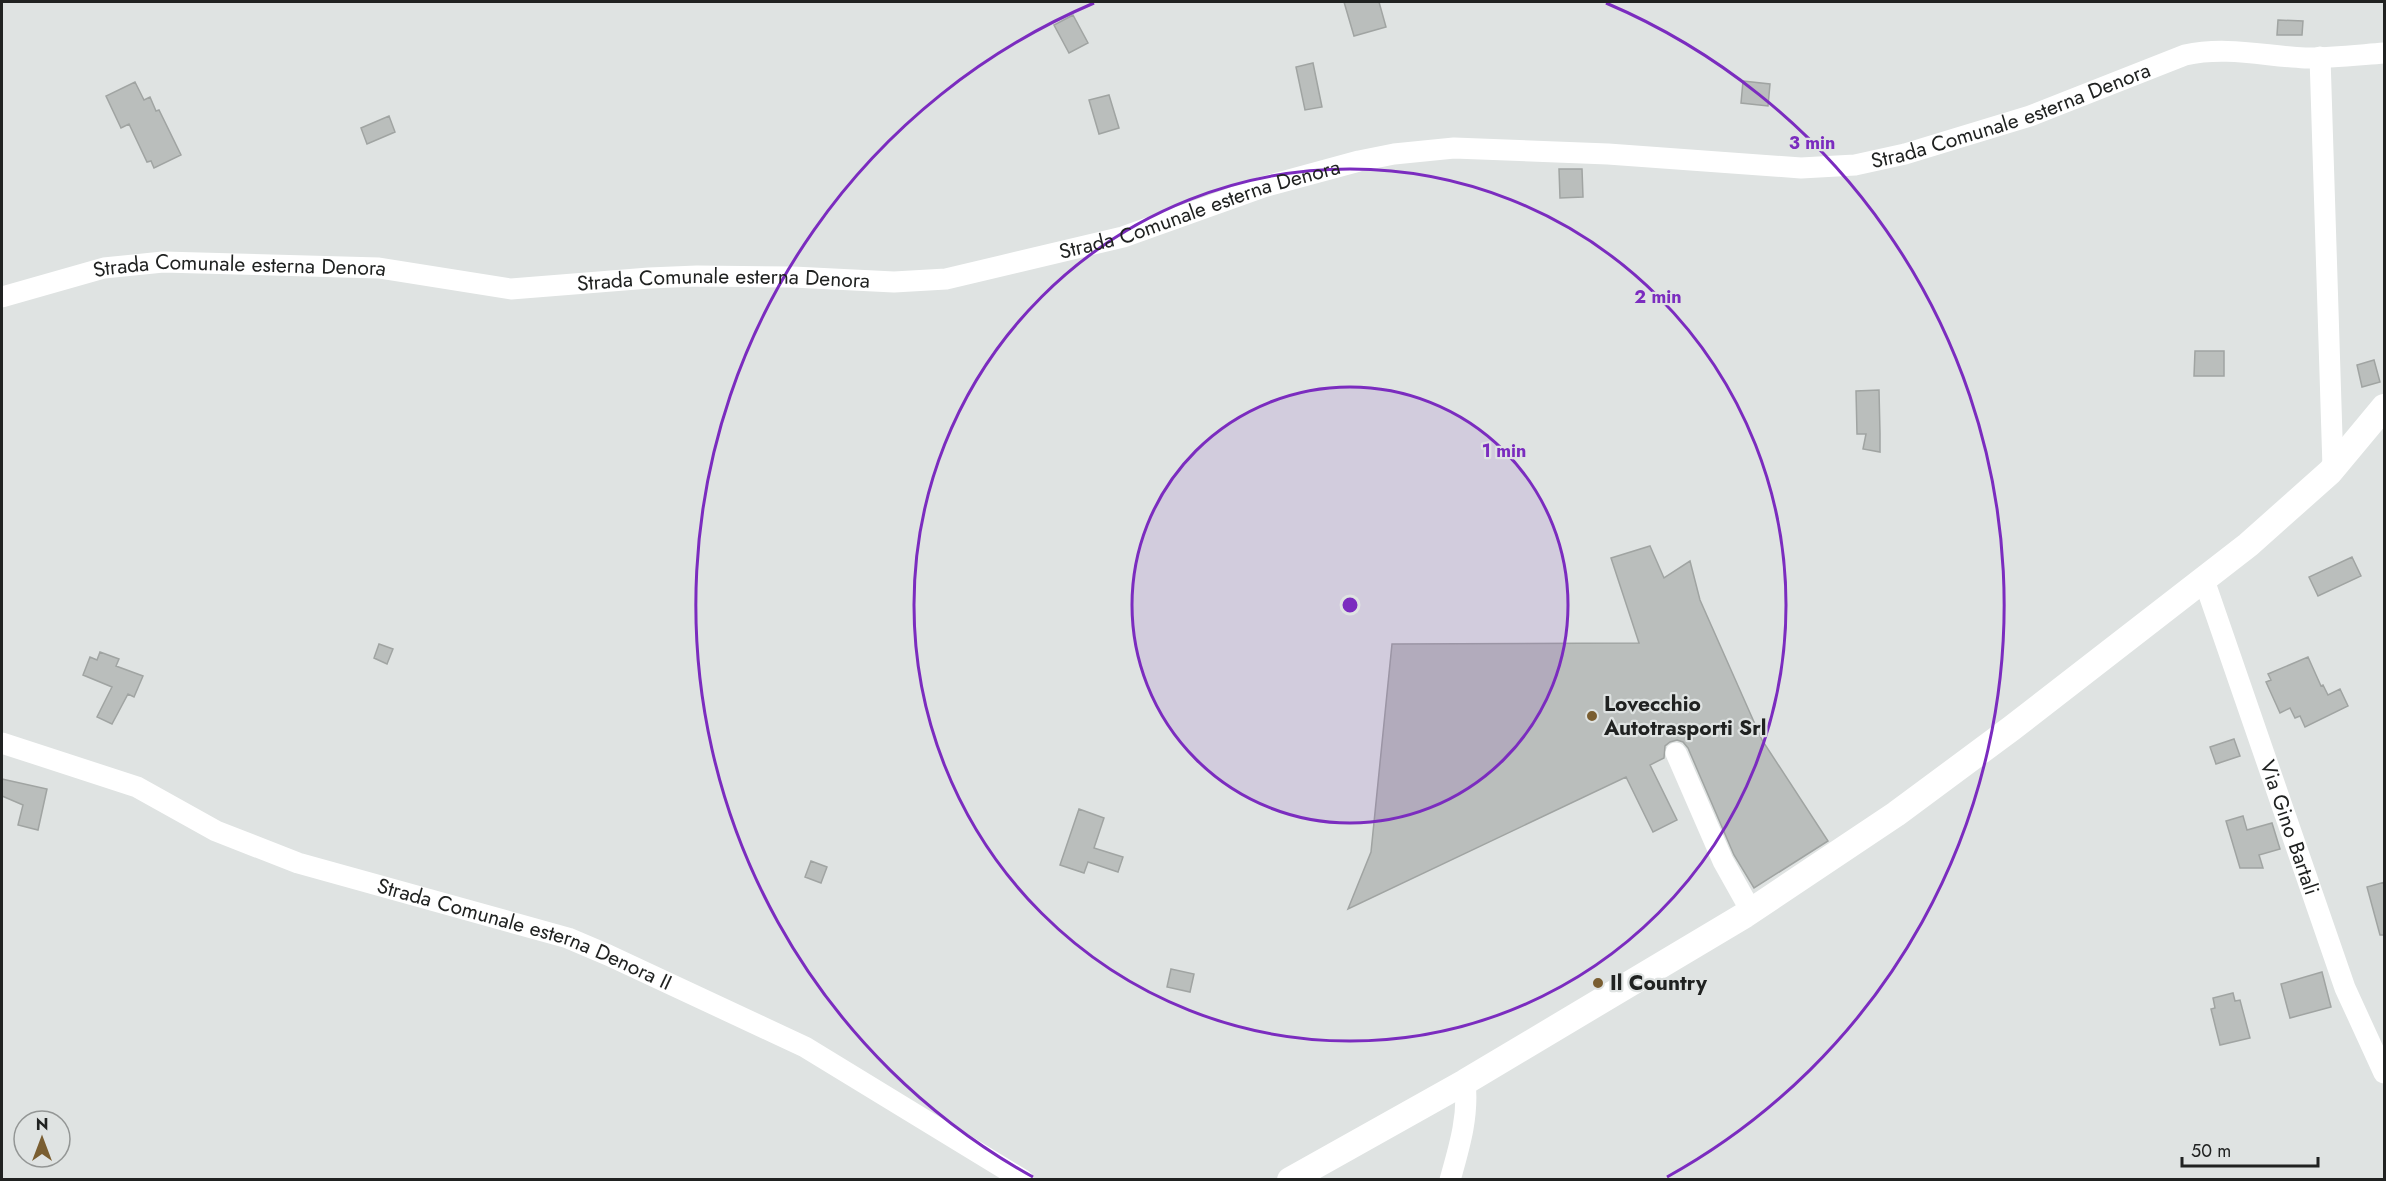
<svg xmlns="http://www.w3.org/2000/svg" width="2386" height="1181" viewBox="0 0 2386 1181" font-family="Jost,sans-serif">
<style>
.building{fill:#babebc;stroke:#a0a4a2;stroke-width:1.5}
.lines{fill:none;stroke-linecap:round;stroke-linejoin:round}
.minor{stroke:#fff;stroke-width:21}
.tertiary{stroke:#fff;stroke-width:26}
.ring{fill:none;stroke:#7b2cbf;stroke-width:3}
.poi-dot{fill:#7a5e31;stroke:#dfe3e2;stroke-width:2}
.labels{text-anchor:middle;dominant-baseline:central;stroke-width:4.5;stroke-linejoin:round;paint-order:stroke}
.street-label{font-size:21px;fill:#202221;stroke:#dfe3e2}
.poi-label{font-size:21px;font-weight:bold;fill:#202221;stroke:#dfe3e2;text-anchor:start}
.centre{fill:#7b2cbf;stroke:#dfe3e2;stroke-width:3}
.ring-label{font-size:18px;text-anchor:middle;font-weight:bold;fill:#7b2cbf;stroke:#dfe3e2;stroke-width:4.5;stroke-linejoin:round;paint-order:stroke}
</style>
<rect width="100%" height="100%" fill="#dfe3e2"/>
<path class="building" d="M1344,2H1379L1386,27L1354,36Z
M1073,15L1088,43L1069,53L1054,25Z
M2278,20L2303,21L2302,35H2277Z
M1313,63L1322,107L1305,110L1296,67Z
M1743,81L1770,84L1768,106L1741,103Z
M135,82L144,100L150,97L156,111L159,110L181,155L154,168L151,161L147,162L129,124L121,128L106,96Z
M1109,95L1119,128L1099,134L1089,100Z
M389,116L395,132L367,144L361,128Z
M1559,169H1582L1583,197L1560,198Z
M2195,351H2224V376H2194Z
M2374,360L2380,382L2362,387L2357,365Z
M1879,390L1880,433V452L1863,449L1866,434H1857L1856,391Z
M1650,546L1664,578L1690,561L1700,600L1762,740L1828,841L1754,888L1734,855L1688,748L1683,742L1677,740L1670,742L1665,746L1664,758L1650,765L1677,820L1653,832L1626,777L1348,909L1371,852L1392,644L1639,643L1611,558Z
M2352,557L2361,576L2318,596L2309,577Z
M379,644L393,649L387,664L374,658Z
M100,652L119,659L116,666L143,676L134,697L128,694L112,724L97,717L112,687L83,675L90,657L97,660Z
M2308,657L2321,686L2323,685L2328,695L2340,689L2348,706L2305,727L2300,716L2295,718L2290,708L2280,713L2266,682L2271,680L2268,674Z
M2234,739L2240,756L2216,764L2210,747Z
M2,779L47,789L38,830L18,825L23,805L2,796Z
M1079,809L1104,818L1094,848L1123,857L1118,872L1088,862L1084,873L1060,865Z
M2243,816L2247,830L2272,823L2280,849L2259,855L2263,868H2240L2226,821Z
M811,861L827,867L821,883L805,877Z
M2385,882V935H2380L2367,887Z
M1171,969L1194,974L1190,992L1167,987Z
M2322,972L2331,1007L2290,1018L2281,984Z
M2233,993L2235,1001L2240,1000L2250,1038L2220,1045L2211,1009L2215,1008L2213,998Z"/>
<g class="lines">
<g class="minor">
<path d="M2320,57L2333,468"/>
<path id="s1" d="M2,297L104,268L163,262L379,268L511,289L649,278L697,276L793,277L894,282L946,279L1123,237L1263,187L1359,161L1394,154L1454,148L1608,154L1801,168L1855,165L1905,154L2030,116L2185,55C2226,46 2264,56 2305,58C2332,58 2358,55 2384,53"/>
<path id="s2" d="M2204,580L2345,988L2384,1073"/>
<path id="s3" d="M2,743L137,787L216,831L298,863L568,938L608,955L805,1047L1023,1180"/>
<path d="M1676,753L1723,861L1751,911"/>
<path d="M1450,1180C1459,1148 1469,1116 1465,1082"/>
</g>
<path class="tertiary" d="M1290,1180L1465,1082L1745,915L1896,814L2012,728L2248,545L2330,472L2384,407"/>
</g>
<circle cx="1350" cy="605" r="218" fill="#7b2cbf" fill-opacity=".12"/>
<g class="ring">
<circle cx="1350" cy="605" r="218"/>
<circle cx="1350" cy="605" r="436"/>
<path d="M1033 1177A654 654 0 0 1 1094 3M1606 3A654 654 0 0 1 1667 1177"/>
</g>
<g class="poi-dot">
<circle cx="1592" cy="716" r="6"/>
<circle cx="1598" cy="983" r="6"/>
</g>
<g class="labels">
<g class="street-label">
<text stroke="none"><textPath href="#s1" startOffset="2042">Strada Comunale esterna Denora</textPath></text>
<text stroke="none"><textPath href="#s1" startOffset="1214">Strada Comunale esterna Denora</textPath></text>
<text stroke="none"><textPath href="#s1" startOffset="242">Strada Comunale esterna Denora</textPath></text>
<text stroke="none"><textPath href="#s1" startOffset="728">Strada Comunale esterna Denora</textPath></text>
<text stroke="none"><textPath href="#s2" startOffset="262">Via Gino Bartali</textPath></text>
<text stroke="none"><textPath href="#s3" startOffset="558">Strada Comunale esterna Denora II</textPath></text>
</g>
<g class="poi-label">
<text x="1604" y="704">Lovecchio<tspan x="1604" dy="24">Autotrasporti Srl</tspan></text>
<text x="1610" y="983">Il Country</text>
</g>
</g>
<circle cx="1350" cy="605" r="9" class="centre"/>
<g class="ring-label">
<text x="1812" y="149">3 min</text>
<text x="1658" y="303">2 min</text>
<text x="1504" y="457">1 min</text>
</g>
<rect width="2386" height="1181" fill="none" stroke="#202221" stroke-width="6"/>
<g transform="translate(42 1139)"><circle r="28" fill="#dfe3e2" stroke="#939695" stroke-width="1.5"/>
<path d="M0-4.5L10 22L0 15L-10 22Z" fill="#7a5e31"/>
<text y="-9" font-size="16" font-weight="bold" text-anchor="middle" fill="#202221">N</text>
</g>
<path d="M2182 1157v9h136v-9" fill="none" stroke="#202221" stroke-width="3"/>
<text x="2191" y="1157" font-size="18" fill="#202221" stroke="#dfe3e2" stroke-width="4.5" paint-order="stroke">50 m</text>
</svg>
